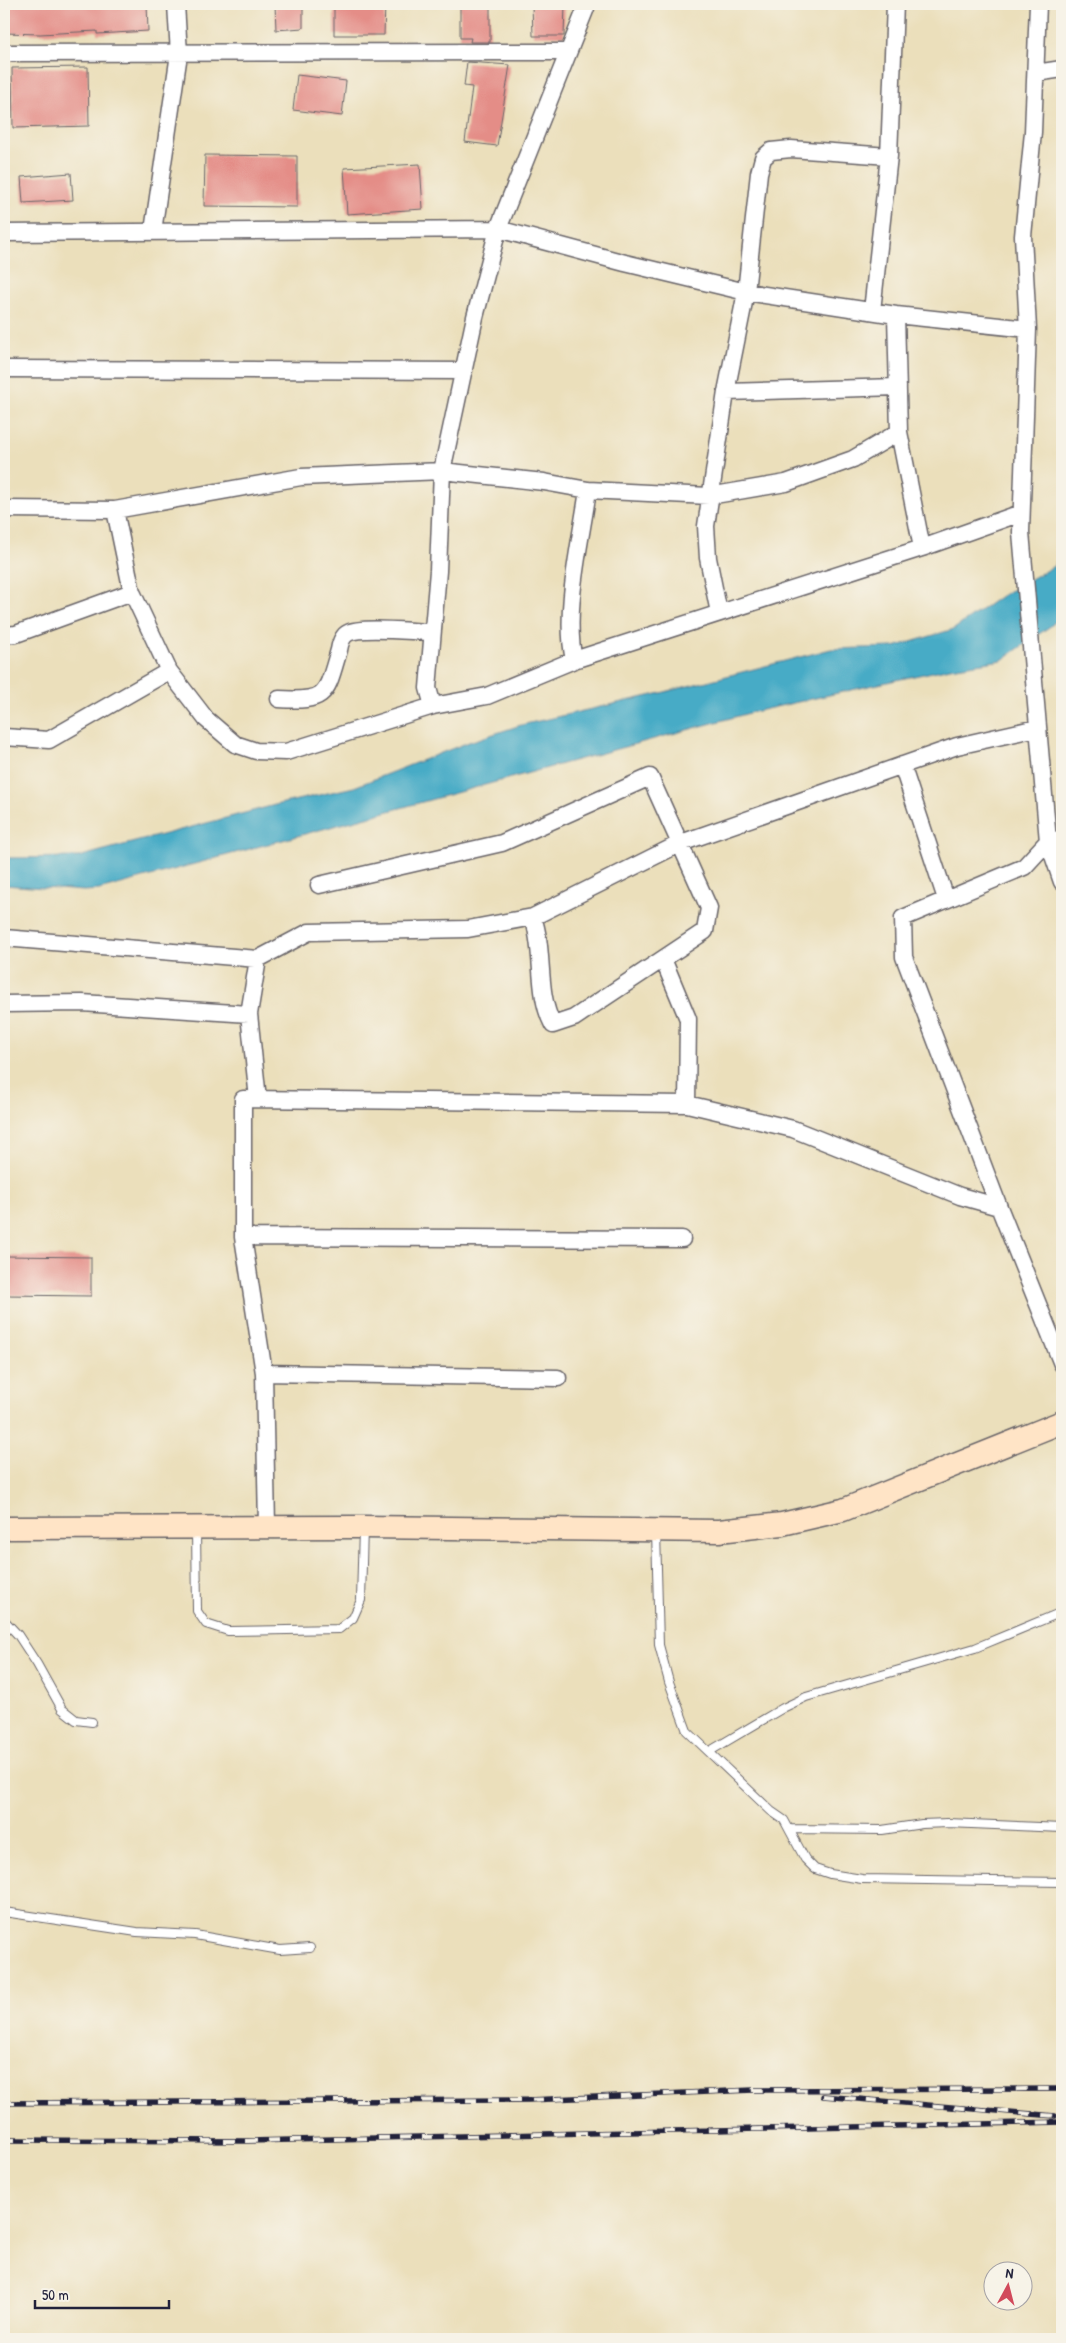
<svg xmlns="http://www.w3.org/2000/svg" width="1066" height="2343" viewBox="0 0 1066 2343" font-family="'Patrick Hand',sans-serif">
<style>
.water{fill:#46abc6;stroke:#346680}
.building{fill:#e48d87}
.lines{fill:none;stroke-linecap:round;stroke-linejoin:round}
.service-casing{stroke:#686468;stroke-width:10}
.minor-casing{stroke:#686468;stroke-width:19}
.secondary-casing{stroke:#686468;stroke-width:25}
.service{stroke:#fff;stroke-width:8}
.minor{stroke:#fff;stroke-width:16}
.secondary{stroke:#ffe4c6;stroke-width:22}
.rail-casing{stroke:#22223b;stroke-width:5.5}
.rail{stroke:#f7f3e8;stroke-width:4;stroke-dasharray:11;stroke-linecap:butt}
</style>
<rect width="100%" height="100%" fill="#f7f3e8"/>
<filter id="ink" filterUnits="userSpaceOnUse"><feTurbulence type="fractalNoise" baseFrequency=".02" numOctaves="2"/><feDisplacementMap in="SourceGraphic" scale="10" xChannelSelector="R" yChannelSelector="G"/><feConvolveMatrix kernelMatrix="1 2 1 2 8 2 1 2 1" color-interpolation-filters="sRGB"/></filter>
<filter id="wash" filterUnits="userSpaceOnUse"><feTurbulence type="fractalNoise" baseFrequency=".0096" numOctaves="4" result="noise"/><feDisplacementMap in="SourceGraphic" scale="20" xChannelSelector="R" yChannelSelector="G"/><feGaussianBlur stdDeviation="1.12" result="paint"/><feColorMatrix in="noise" values="0 0 0 0 0 0 0 0 0 0 0 0 0 0 0 0 0 1.4 0 .05"/><feComposite in="paint" operator="in"/></filter>
<g filter="url(#wash)">
<rect width="100%" height="100%" fill="#ebdfbb"/>
<path class="water" d="M1062,553V613L1052,625L1002,660L950,668L753,712L99,890L84,891L4,885V858L78,857L275,805L354,787L469,742L521,725L653,695L831,649L894,647L954,629L1001,596L1054,566Z"/>
<g id="blocks">
<path class="building" d="M4,4H147L148,31L97,34V31L40,34L4,33Z
M275,4H303V28L276,30Z
M334,4H385L384,35H334Z
M460,4H490V42H470L471,38H460Z
M532,4H565L564,36H533Z
M467,62L510,65L497,146L465,142L472,87L464,86Z
M88,67L89,126L13,128L12,68Z
M297,75L346,81L342,116L293,110Z
M205,155L297,156V207L204,206Z
M420,164L423,209L347,214L344,168Z
M71,173L73,200L23,203L21,177Z
M4,1256L91,1257V1296L4,1295Z"/>
</g>
</g>
<g filter="url(#ink)">
<use href="#blocks" fill-opacity="0" stroke="#686468" stroke-width="1"/>
<g class="lines">
<defs>
<path id="service" d="M196,1529L197,1611L206,1624L228,1631L339,1629L353,1618L361,1600L363,1528
M656,1531L659,1645L669,1682L687,1731L771,1811L784,1820L805,1859L815,1869L830,1874L862,1879L1062,1882
M4,1620L18,1635L37,1664L62,1709L76,1720L92,1722
M710,1751L783,1708L806,1697L975,1648L1062,1612
M790,1829L882,1830L922,1824L948,1823L1062,1828
M4,1912L137,1932L195,1935L280,1950L310,1948"/>
<path id="minor" d="M1038,4L1033,132L1023,236L1028,329L1021,532L1048,841L1062,882
M4,53L568,52
M1036,73L1062,69
M153,231L179,54L176,4
M4,233L498,229L625,263L746,292L896,315L1028,329
M872,311L889,156L895,4
M896,315L899,432L922,548
M4,369L464,371
M726,392L898,387
M4,509L115,510L301,477L442,471L544,482L588,490L709,496L786,483L853,459L899,432
M115,510L132,592L169,671L206,719L235,744L256,751L286,752L433,706L487,696L574,660L922,548L1021,513
M719,613L708,558L706,526L726,392L746,292L759,173L763,158L771,151L791,149L889,156
M4,635L16,634L132,592
M574,660C563,611 581,541 588,490
M279,699C328,702 326,694 339,650C340,644 342,636 348,633C361,626 415,632 432,632
M433,706L428,688L438,571L442,471L475,317L498,229L586,8V4
M4,737L49,740L169,671
M902,765L946,899
M1062,839L1048,841L1024,867L903,918L904,957L999,1207L1062,1364
M319,885L502,843L650,777L709,908L705,931L574,1018L553,1025C536,993 545,952 533,917
M4,938L258,959L309,932L468,929L533,917L681,843L957,746L1037,728
M258,959L249,1014L258,1099
M663,959L688,1019L687,1104
M4,1004L82,1003L249,1014
M243,1237L682,1239
M264,1373L558,1378
M267,1527L264,1373L243,1237V1099L687,1104L793,1129L960,1196L999,1207"/>
<path id="secondary" d="M4,1528L363,1527L719,1531L782,1524L843,1510L1062,1422"/>
</defs>
<use href="#service" class="service-casing"/>
<use href="#minor" class="minor-casing"/>
<use href="#secondary" class="secondary-casing"/>
<use href="#service" class="service"/>
<use href="#minor" class="minor"/>
<use href="#secondary" class="secondary"/>
<defs>
<path id="rail" d="M823,2096L1055,2116
M4,2103L529,2100L753,2090L1062,2089
M4,2140L248,2141L1062,2122"/>
</defs>
<use href="#rail" class="rail-casing"/>
<use href="#rail" class="rail"/>
</g>
</g>
<rect width="1066" height="2343" fill="none" stroke="#f7f3e8" stroke-width="20"/>
<g transform="translate(1008 2286) rotate(7)"><circle r="24" fill="#f7f3e8" stroke="#a29fa3"/>
<path d="M0-4L9 19L0 12L-9 19Z" fill="#d1495b"/>
<text y="-8" font-size="14" font-weight="bold" text-anchor="middle" fill="#22223b">N</text>
</g>
<path d="M35 2300v8h134v-8" fill="none" stroke="#22223b" stroke-width="2.5"/>
<text x="42" y="2300" font-size="15" fill="#22223b" stroke="#f7f3e8" stroke-width="4" paint-order="stroke">50 m</text>
</svg>
